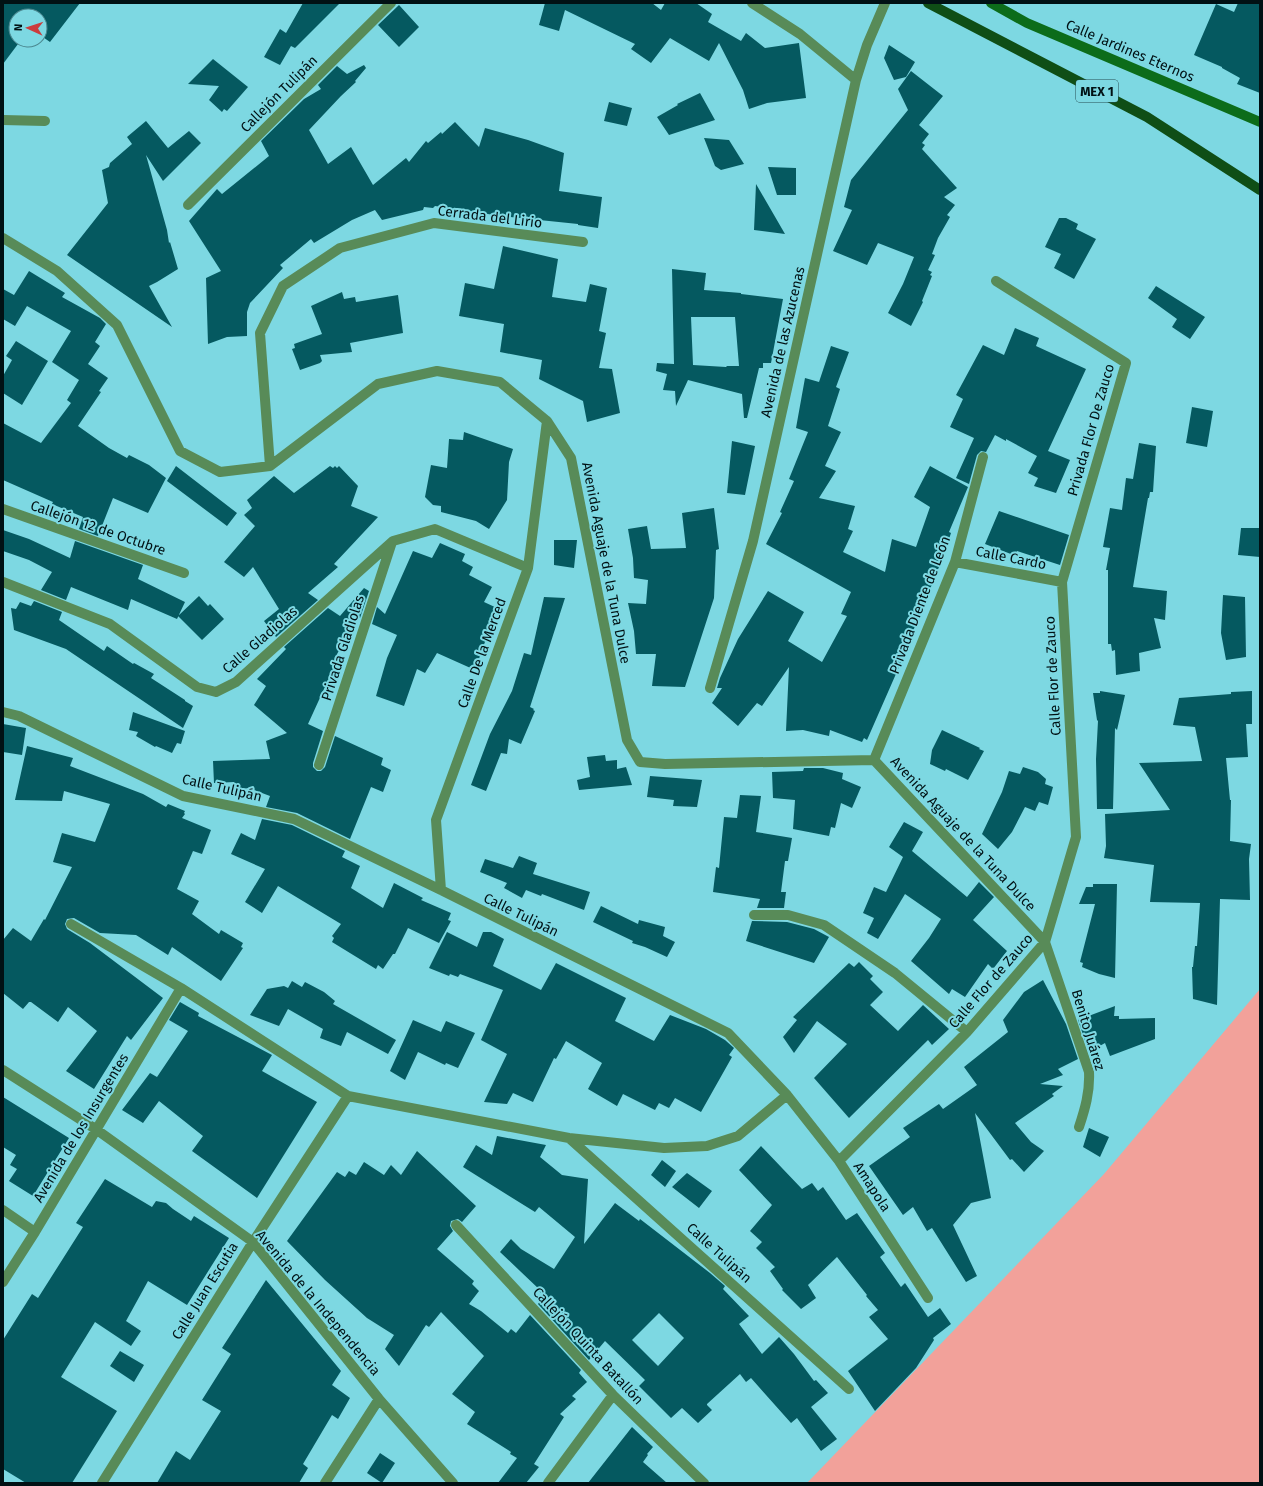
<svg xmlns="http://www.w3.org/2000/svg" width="1263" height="1486" viewBox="0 0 1263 1486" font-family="'Fira Sans',sans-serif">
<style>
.green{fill:#f2a19a}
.building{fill:#055960;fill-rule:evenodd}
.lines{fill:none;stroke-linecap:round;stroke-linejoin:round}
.street{stroke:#588b58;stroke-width:10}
.secondary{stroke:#0c6c1a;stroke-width:10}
.primary{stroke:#0f4e16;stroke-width:10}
.labels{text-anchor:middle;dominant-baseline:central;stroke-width:4;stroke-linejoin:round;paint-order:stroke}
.shield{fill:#7dd8e2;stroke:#264d52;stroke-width:1}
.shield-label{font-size:13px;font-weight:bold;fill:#011114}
.street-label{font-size:14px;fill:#011114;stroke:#7dd8e2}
</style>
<rect width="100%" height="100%" fill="#7dd8e2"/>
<path class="green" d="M1260,989V1483H807L1104,1174Z"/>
<path class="building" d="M3,3H80L50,42L40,35V16H16V40H21L3,64Z
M303,3H340L295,48L291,46L280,65L264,57L280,29L286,33Z
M545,3H652L661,10L665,3H696L712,14L708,22L741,41L746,33L765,48L799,43L806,98L767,103L749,109L743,90L719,43L709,61L670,38L651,63L631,49L635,44L565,10L559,31L539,25Z
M1238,3H1260V93L1237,84L1240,78L1222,68V67L1194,55L1216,4L1234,12Z
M399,5L419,27L399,47L378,25Z
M889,45L915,62L906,77L894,80L884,58Z
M213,59L248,87L227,111L224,109L222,112L209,100L219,86L188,84Z
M364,65L366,68L355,81L356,82L341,96L309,130L328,164L351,147L373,185L406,158L409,162L426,141L428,143L441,132L442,134L455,122L479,147L485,128L528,140L564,153L559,191L602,197L598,228L578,225V224L501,216L435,206L433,208L424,207L423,210L382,220L375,210L352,220L314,243L311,239L280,265L283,268L250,303L247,312V336L227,337L208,344L206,278L221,271L189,221L217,189L222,194L269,156L261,141L304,99L321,89L318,85L337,66L347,74Z
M911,71L943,96L919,125L929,134L922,143L925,145L922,149L957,188L944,197L955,205L947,215L950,217L938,238L932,254L935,255L928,270L932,272L930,275L932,276L922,301L923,302L911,326L888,313L903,284L914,257L878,243L867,265L833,251L852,210L844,207L851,180L908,110L898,89Z
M700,93L715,120L669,135L657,117L678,105L677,104Z
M609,102L632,108L627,126L604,121Z
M146,121L168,148L189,131L201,143L163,181L146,155L167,230L169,243L170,242L178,269L157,282L149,286L172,327L67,255L108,203L102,170L109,167L110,163L132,144L127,137Z
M704,138L729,140L744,164L721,170L715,166Z
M768,167L796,168V195H777Z
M756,184L785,234L754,230Z
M1059,218H1066L1078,224L1076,229L1096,239L1074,279L1054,268L1061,254L1045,247Z
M503,246L558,259L552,297L586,302L590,284L607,288L599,331L606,333L599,368L612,369L620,413L587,422L583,401L539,379L542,360L500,352L504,324L459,316L465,283L494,289Z
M672,269L706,273L704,290L741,293V294L783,299L771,363H763V368H759L747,418H744L742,394L688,380L676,406L675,391L663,390L667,374L656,371L657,363L674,364ZM691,317H735L739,366H727L726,367L693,365Z
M29,271L65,293L62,297L100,318L106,324L95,342L100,346L88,364L108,378L99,391L101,392L78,426L109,448L127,458L129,455L149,465L166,478L148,513L113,498L98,536L79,529L83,517L52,504L53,502L3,480V423L41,443L71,403L67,400L79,380L52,362L71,331L27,306L15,326L3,319V289L14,295Z
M1156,286L1205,317L1190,339L1172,327L1177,319L1148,298Z
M342,292L344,299L355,297L356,302L398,295L403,333L350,343L352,352L320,355L322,361L320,363L300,370L292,349L295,348L294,344L322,334L311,306Z
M1015,328L1039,338L1036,346L1086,369L1048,451L1070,460L1056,493L1034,486L1038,478L1028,473L1037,456L1006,439V441L995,435L986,452L981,451L977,455L969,484L956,478L974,438L950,427L963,399L956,395L983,345L1004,355Z
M16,341L48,361L22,405L3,393V376L12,360L6,356Z
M831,346L849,352L836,387L840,389L828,426L841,432L825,466L836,471L819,498L855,506L848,529L853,531L843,552L885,572L892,539L916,547L930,507L914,497L930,466L968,487L949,532L951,533L943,557L905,651H906L867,740L864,738L862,742L830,730L829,736L803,730L786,731L789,667L762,706L757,703L738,726L712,703L722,688H717L720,678L738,639L768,591L804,612L788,641L822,662L847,616L841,614L851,592L766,544L782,513L780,512L794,481L789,479L808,432L796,428L805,378L819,382Z
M1192,407L1213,411L1207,447L1186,443Z
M464,432L513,449L509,462L507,500L489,529L476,521L441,512V506L433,505L425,497L431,465L447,468L449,439L463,440Z
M732,441L755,446L745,495L727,493Z
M1139,443L1156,446L1153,492H1150L1149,498H1148L1133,587L1167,591L1165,620L1154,618L1161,648L1139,653L1140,671L1116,675L1115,650L1112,651L1111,644H1108V570H1106L1110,548L1103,547L1110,508L1122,510L1126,478L1133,479Z
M176,466L237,513L227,526L167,481Z
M330,466L333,468L335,466L337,468L339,466L358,486L351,506L378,517L334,564L338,567L308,593L318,600L276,637L264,621L279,609L253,567L244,577L224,562L255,526L244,515L252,508L247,500L274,476L294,493Z
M714,508L719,549L716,550L714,598L685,687L652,686L656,654H636L634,631L628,603L646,604L648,580L634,578L633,558L628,529L647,526L651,549L686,548L682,513Z
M999,511L1069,535L1060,565L1017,551L1016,556L985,544Z
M1241,528H1260V557L1238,555Z
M3,530L29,539L70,558L75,541L143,565L138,579L185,602L177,619L131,599L128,610L71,587L66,600L41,590L52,572L29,560L3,551Z
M554,540H577L574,568L554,565Z
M440,543L465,554L462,561L473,567L469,575L492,587L484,602L497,608L475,670L437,653L425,673L417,669L404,706L376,696L387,658L397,635L372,624L377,607L385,614L413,551L432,558Z
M364,588L369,591L360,618L357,617L336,656L340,658L329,678L308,724L323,731L313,763V767L317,771H321L325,767L335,736L383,758L381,765L391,770L383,792L371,787L350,839L297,813L266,807L270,796L249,788L234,790V782L214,783L213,761L270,759L266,741L287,733L254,705L266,686L257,679L286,649L284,647L328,608L340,616Z
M1223,595L1245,597L1246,657L1226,660L1221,633Z
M199,596L208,606L210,604L224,619L202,640L178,616Z
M544,597L565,598L530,707L534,709L533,710L535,711L521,744L509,739L507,754L501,753L486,791L471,785L490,734L512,691L524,653L531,655Z
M34,601L62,612L59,620L104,651L107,646L133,664L134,663L154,674L151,678L185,700V701L193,706L183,728L66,649L14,630L11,608L16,609L20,602L31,606Z
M1100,691L1125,695L1117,730L1115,728L1113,809H1097L1096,759L1098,721L1097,720L1093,693H1100Z
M1252,691V724H1246L1248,757L1226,758L1230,800H1231L1230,841L1251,844L1249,859L1250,900L1220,899L1217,1005L1193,999L1192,967H1193L1195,946H1197L1200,903L1150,902L1154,865L1104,858L1106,846L1105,814L1170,810L1139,763L1202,761L1195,727L1173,725L1179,698L1231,694V692Z
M133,712L185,731L181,744L177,743L172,753L156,746L155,747L136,736L138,732L129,730Z
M3,724L26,728L22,755L3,752Z
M942,730L980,748L979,749L984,751L968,780L946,769L945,771L930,764L932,750Z
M27,746L73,758L70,766L143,794L166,807L168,804L185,811L184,813L185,814L182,818L211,830L202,854L193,851L177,889L199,901L192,914L219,934L221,930L243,943L241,947L243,948L221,981L172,947L168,955L136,935L100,933L74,918L67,919L65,924L67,929L90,943L163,998L131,1040L127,1036L94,1089L66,1071L97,1031L68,1007L58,1022L31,1002H29L23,1009L3,993V940L13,928L31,941L44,919L45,920L72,867L53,862L62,833L95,842L110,804L64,791L62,801L15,800Z
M605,755L606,761L617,760V769L626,767L632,785L579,790L577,780L590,777L587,757Z
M1023,767L1038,772L1046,779L1045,784L1053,787L1048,805L1039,802L1035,811L1025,807L1012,832L998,849L982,834L1002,792L1009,771L1020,774Z
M804,768H823L843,773L842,779L861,787L852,808L841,803L835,828L831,827L829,836L793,829L795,800L773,798L772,772L803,771Z
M650,776L702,780L697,807L673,806L674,800L647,797Z
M740,795L761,796L756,832L792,838L788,861H785L781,892H786L784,908H757L760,899L713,892L716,867L719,868L724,817L737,818Z
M262,819L292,825L345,851L342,857L360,866L351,888L383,908L394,883L423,898L421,900L451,913L448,920L451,921L439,943L408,928L395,954H393L383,969L378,965L376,969L332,942L334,938L332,936L341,924L278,886L262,913L245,902L265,869L231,854L241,833L255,840Z
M904,822L923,832L912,851L967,897L979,882L994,897L973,920L1007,951L993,969L988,964L965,997L952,989L949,994L911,961L929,938L941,919L905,894L878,939L867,933L874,918L863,913L874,887L886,892L903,857L889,847Z
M519,856L537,863L533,874L590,892L584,910L542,894L541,896L526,890L522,898L504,888L507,883L480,872L485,859L513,868Z
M1093,884H1117L1115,978L1099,974L1082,967L1083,963L1080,962L1095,904H1079L1086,887H1093Z
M601,906L638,924L639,920L665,927L663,936L675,942L667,957L645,947L632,943L633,941L593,922Z
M752,921L787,922L814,929L829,937L814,963L746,941Z
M447,932L477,947L483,932H491L504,939L493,966L541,990L556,963L626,998L615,1021L654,1041L670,1015L706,1029L725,1040L734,1048L729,1055L732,1057L701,1112L675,1098L669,1108L659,1103L655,1110L623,1094L617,1106L588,1089L602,1063L566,1041L556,1059L554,1058L533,1102L513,1093L507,1104L484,1102L507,1054L481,1040L503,990L460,974L458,977L450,974L449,976L429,968Z
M859,962L873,976L870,979L883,992L870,1005L898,1031L923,1005L949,1029L932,1045L928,1040L849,1118L814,1078L847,1044L817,1021L794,1053L783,1037L797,1020L793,1017L849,963L854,967Z
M1043,980L1066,1024L1078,1059L1058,1069L1063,1075L1040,1084L1063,1086L1052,1094L1054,1096L1015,1123L1031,1142L1044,1151L1024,1172L1012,1159L1010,1160L975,1113L991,1198L971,1203L953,1225L977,1276L966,1282L932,1228L927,1231L913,1207L903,1215L869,1166L910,1137L903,1128L939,1104L943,1109L977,1085L964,1067L1008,1032L1003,1020L1024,992Z
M292,981L302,987L305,982L324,992L335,1001L333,1004L396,1040L388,1054L347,1032L341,1046L320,1038L323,1029L288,1009L279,1026L250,1015L267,989L284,986L288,988Z
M180,1002L199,1013L198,1016L272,1055L262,1071L317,1102L257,1198L192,1151L203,1136L159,1101L143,1123L122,1110L150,1073L157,1077L188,1031L169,1020Z
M1115,1006L1114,1016H1119V1019L1155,1018V1039L1110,1056L1105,1043L1089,1052L1078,1020Z
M413,1020L441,1032L446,1021L475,1033L458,1068L446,1063L445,1065L418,1052L405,1080L390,1071Z
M3,1097L69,1138L33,1196L9,1181L17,1169L10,1165L16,1155L3,1147Z
M1089,1128L1109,1137L1100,1157L1083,1147Z
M497,1136L546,1145L540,1157L562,1175L588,1179L584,1244L615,1203L639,1221L640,1219L710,1273L725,1286L723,1289L749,1316L739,1324L762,1354L779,1337L794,1354L814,1381L816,1380L828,1393L811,1407L837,1439L821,1451L797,1418L791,1423L751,1378L746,1382L740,1374L707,1404V1405L712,1410L698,1423L682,1408L671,1418L639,1386L645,1380L605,1341L589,1360L538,1304L544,1296L539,1291L540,1290L500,1252L511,1239L521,1249L554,1269L575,1237L539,1207L535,1212L463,1167L476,1145L492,1155ZM659,1313L684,1338L658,1366L632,1340Z
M761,1146L802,1189L812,1183L818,1191L823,1187L846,1220L857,1213L885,1253L880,1257L901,1287L905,1283L928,1317L940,1308L951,1324L933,1338L934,1340L916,1368L875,1411L848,1371L888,1339L869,1317L878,1310L866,1296L867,1295L837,1257L808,1285L816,1298L801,1309L782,1290L783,1289L770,1271L775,1267L756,1248L762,1242L750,1231L772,1205L739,1170Z
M417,1151L476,1206L462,1222L458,1219L451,1221L450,1226L453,1231L437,1249L474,1281L472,1284L479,1291L469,1304L481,1311L508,1333L511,1329L516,1333L530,1315L581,1370L579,1373L587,1382L572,1396L576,1399L560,1414L564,1417L534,1464L539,1467L526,1483H498L517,1458L510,1454L511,1452L467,1424L475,1412L452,1394L484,1356L441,1312L429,1327L426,1325L399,1366L385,1349L394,1335L367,1318L325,1280L287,1241L337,1172L345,1177L349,1171L356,1175L364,1162L384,1175L391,1165L401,1175Z
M662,1160L676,1171L665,1187L651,1175Z
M687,1173L712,1191L699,1208L672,1187Z
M105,1179L152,1207L156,1201L166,1203L173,1209L191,1221L194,1216L229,1238L187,1305L148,1281L126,1321L141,1331L131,1346L95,1322L61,1377L117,1411L72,1483H26L3,1469V1340L32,1294L38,1298L83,1227L76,1223Z
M266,1280L341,1371L332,1385L350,1398L338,1419L332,1415L303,1464L308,1468L299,1483H157L176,1451L190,1460L221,1411L202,1400L231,1354L222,1348Z
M120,1351L144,1365L134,1382L110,1366Z
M632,1427L653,1447L647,1454L648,1455L643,1462L667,1483H588Z
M380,1453L395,1463L382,1483L367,1473Z"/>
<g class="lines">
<path class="street" d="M752,3L800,34L856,80
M3,120L45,121
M188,205L391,3
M3,238L57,271L117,325L180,451L220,472L270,466L378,384L437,371L500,382L547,421L571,458L627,740L640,762L665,764L874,760L1045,942L1089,1072C1090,1092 1085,1109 1079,1127
M270,466L260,333L283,286L340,248L434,223L583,242
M3,509L184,573
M955,562L1062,582
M3,582L110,624L197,687L216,692L236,682L393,541L435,529L528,568
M710,688L753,541L856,80L867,45L885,3
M3,712L19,716L183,796L294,819L441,890L728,1033L787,1095L839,1161L928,1298
M874,760L955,562L983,457
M319,765L392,542
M441,890L436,820L528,568L547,421
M754,915H788L824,925L895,973L967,1032
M71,924L181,988L348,1096L569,1138L664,1148L707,1146L738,1136L787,1095
M3,1070L97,1130L253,1242L379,1399L453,1483
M569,1138L849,1389
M839,1161L967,1032L1045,942L1076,837L1062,582L1126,363L996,281
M3,1210L35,1232
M456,1225L613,1395L704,1483
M3,1282L35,1232L181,988
M102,1483L253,1242L348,1096
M325,1483L379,1399
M548,1483L613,1395"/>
<path class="secondary" d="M991,3L1027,23L1260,122"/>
<path class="primary" d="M928,3L1147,117L1260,190"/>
</g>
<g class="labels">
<rect class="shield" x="1076" y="80" width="42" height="22" rx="3"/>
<g class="shield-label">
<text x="1097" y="91">MEX 1</text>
</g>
<g class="street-label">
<text transform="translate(1130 51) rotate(23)">Calle Jardines Eternos</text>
<text transform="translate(279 94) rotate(-45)">Callejón Tulipán</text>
<text transform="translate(490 217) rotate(7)">Cerrada del Lirio</text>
<text transform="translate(783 342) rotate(-77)">Avenida de las Azucenas</text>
<text transform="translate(1091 430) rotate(-74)">Privada Flor De Zauco</text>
<text transform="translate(98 528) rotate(19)">Callejón 12 de Octubre</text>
<text transform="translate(1011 558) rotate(11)">Calle Cardo</text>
<text transform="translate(606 563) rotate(79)">Avenida Aguaje de la Tuna Dulce</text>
<text transform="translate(920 605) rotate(-69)">Privada Diente de León</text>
<text transform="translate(260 640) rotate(-41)">Calle Gladiolas</text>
<text transform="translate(343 648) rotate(-72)">Privada Gladiolas</text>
<text transform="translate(482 653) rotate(-70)">Calle De la Merced</text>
<text transform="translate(1053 676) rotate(-93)">Calle Flor de Zauco</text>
<text transform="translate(222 788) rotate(13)">Calle Tulipán</text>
<text transform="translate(963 834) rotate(47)">Avenida Aguaje de la Tuna Dulce</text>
<text transform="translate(521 915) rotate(26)">Calle Tulipán</text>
<text transform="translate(991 981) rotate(-49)">Calle Flor de Zauco</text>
<text transform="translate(1088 1030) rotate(73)">Benito Juárez</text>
<text transform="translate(81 1128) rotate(-59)">Avenida de los Insurgentes</text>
<text transform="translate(872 1187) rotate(57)">Amapola</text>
<text transform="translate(719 1253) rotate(42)">Calle Tulipán</text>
<text transform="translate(205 1291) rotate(-58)">Calle Juan Escutia</text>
<text transform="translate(318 1303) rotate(50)">Avenida de la Independencia</text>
<text transform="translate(588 1346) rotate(47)">Callejón Quinta Batallón</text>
</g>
</g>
<rect width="1263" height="1486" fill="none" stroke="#011114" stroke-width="8"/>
<g transform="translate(28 28) rotate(273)"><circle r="19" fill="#7dd8e2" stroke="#4b8890"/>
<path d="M0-3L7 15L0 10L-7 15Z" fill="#cb3c3d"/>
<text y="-6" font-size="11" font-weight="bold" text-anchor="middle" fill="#011114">N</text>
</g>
</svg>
